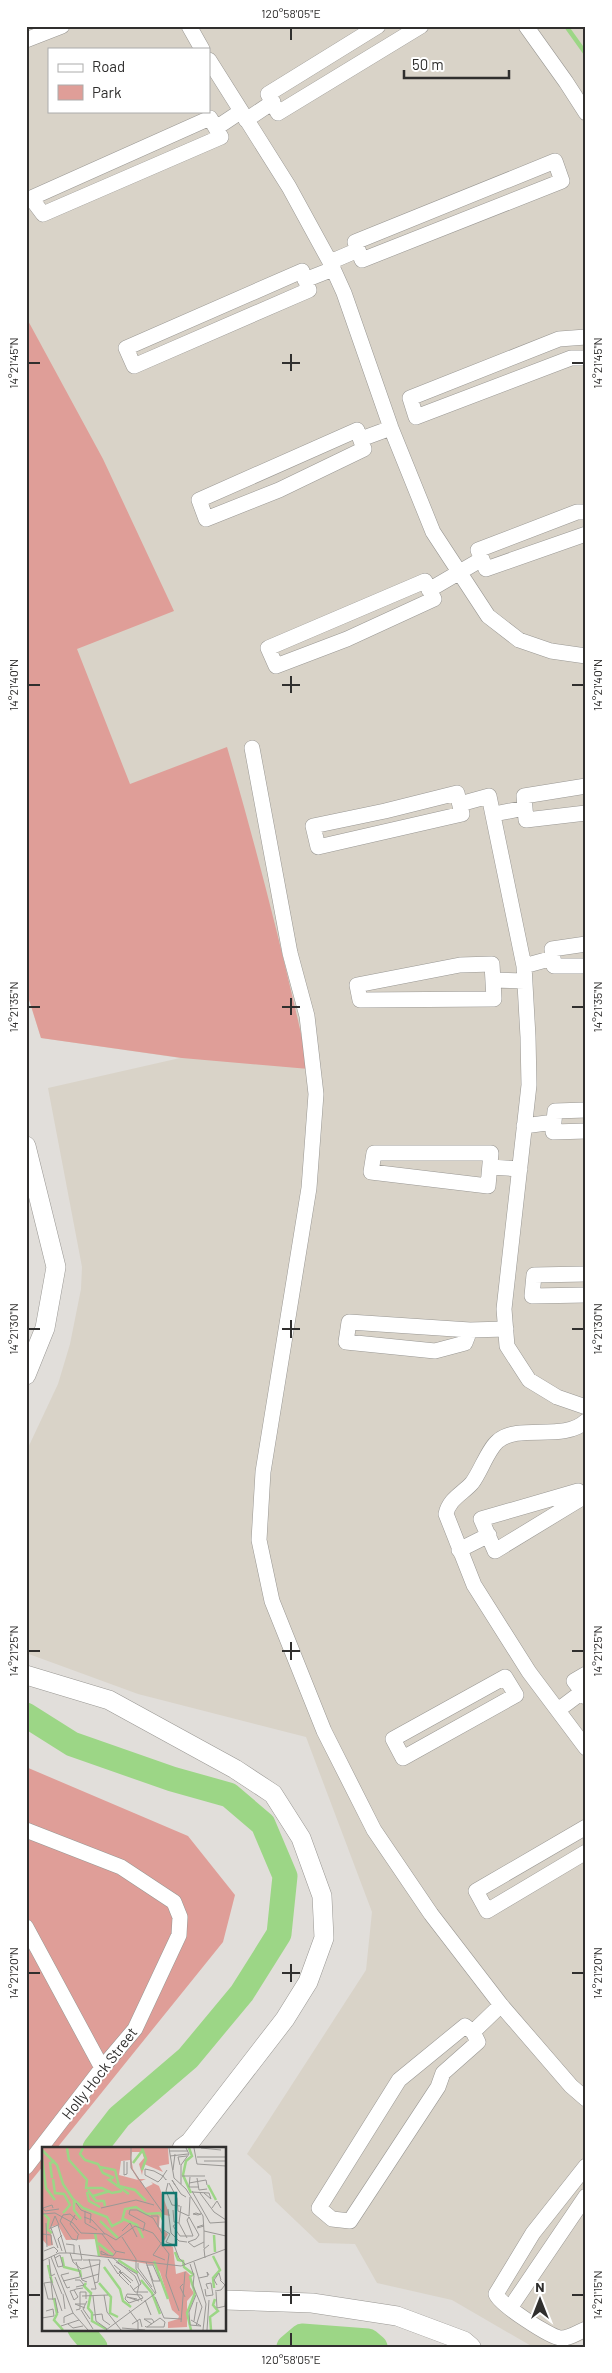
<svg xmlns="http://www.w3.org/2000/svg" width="612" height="2373" viewBox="0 0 612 2373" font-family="Barlow,sans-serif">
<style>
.built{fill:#d9d3c8;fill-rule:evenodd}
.green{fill:#df9e98}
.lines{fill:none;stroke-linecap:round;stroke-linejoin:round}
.stream{stroke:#9cd686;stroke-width:4.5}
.river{stroke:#9cd686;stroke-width:25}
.minor-casing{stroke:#999793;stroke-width:16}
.tertiary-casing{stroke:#999793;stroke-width:20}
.minor{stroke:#fff;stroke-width:15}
.tertiary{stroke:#fff;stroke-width:19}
.ticks{fill:none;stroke:#302f2e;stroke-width:2}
.labels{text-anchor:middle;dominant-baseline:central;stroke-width:4;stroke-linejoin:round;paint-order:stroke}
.street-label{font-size:15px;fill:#302f2e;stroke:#fff}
.inset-river{fill:none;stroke:#9cd686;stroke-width:2.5}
.inset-road{fill:none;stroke:#9a9895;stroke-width:1}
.view{fill:#0f766e;fill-opacity:0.15;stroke:#0f766e;stroke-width:2.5}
.inset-edge{fill:none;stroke:#302f2e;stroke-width:2.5}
.neatline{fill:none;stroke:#302f2e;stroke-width:2}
.ticks-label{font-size:12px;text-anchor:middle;fill:#302f2e}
</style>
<rect width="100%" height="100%" fill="#e1deda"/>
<path class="built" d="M26,26H586V2339L568,2347H533L452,2300L377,2283L355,2244L319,2243L275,2201L271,2176L247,2154L366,1970L372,1912L306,1737L138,1694L26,1653V1452L58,1384L70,1344L81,1289L82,1267L48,1088L180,1058L41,1038L26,990ZM49,49H209V111H49Z"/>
<path class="green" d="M26,317L103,459L174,611L77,649L130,784L227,747C258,853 285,961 309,1069L182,1058L41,1038L26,990Z
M26,1767L188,1836L235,1895L223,1942L57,2148H44V2165L26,2187Z"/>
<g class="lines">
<path class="stream" d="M566,26L586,54"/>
<path class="river" d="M26,1715L72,1744L172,1779L229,1795L263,1824L285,1876L279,1934L242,1993L188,2058L119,2117L95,2148
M80,2329L95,2347
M289,2347L302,2336L368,2341L375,2347"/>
<defs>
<path id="minor" d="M189,26L202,49
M378,26L268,94L278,113L421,26
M526,26L566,82L586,113
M26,40L62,26
M209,60L289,187L330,262L344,293L391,428L433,532L488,616L519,640L551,651L586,656
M210,118L221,137L43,214L31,198Z
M246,120L273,102
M216,128L240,112
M555,161L562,181L362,260L355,242Z
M330,262L358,250
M302,271L309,290L134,366L126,348Z
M305,280L333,269
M586,337L559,339L410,398L416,417L571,358H586
M357,430L364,449L279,490L206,519L199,500Z
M361,439L391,428
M586,512H577L478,550L486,569L586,534
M425,581L434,599L347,639L276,666L268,648Z
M429,590L482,559
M252,748L290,953L307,1016L316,1094L309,1188L263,1472L259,1540L272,1601L324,1731L374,1830L431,1914L501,2005L571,2086L586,2099
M586,786L524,796L526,820L586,813
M457,793L462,814L318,847L313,826L385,811Z
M460,804L489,796L524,966L528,1037L529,1085L504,1309L507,1346L529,1380L557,1397L586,1407
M494,814L525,808
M586,944L552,949L554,966H586
M492,964L494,999L360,1000L357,985L460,965Z
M524,966L553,958
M493,980L524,981
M586,1110L555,1111L553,1132L586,1131
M524,1126L554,1122
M374,1153H491L488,1186L371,1172Z
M490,1167L520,1169
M586,1274L534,1275L532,1296L586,1295
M470,1330L465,1343L435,1351L346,1342L349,1322L470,1330L506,1329
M586,1421C564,1442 519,1423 498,1441C488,1449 481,1471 472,1483C462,1494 449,1499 446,1514L474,1585L529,1672L586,1748
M578,1491L582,1498L495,1551L481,1519Z
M459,1550L489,1535
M586,1674L574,1681L586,1697
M505,1677L516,1695L403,1758L393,1739Z
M558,1710L582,1692
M586,1827L476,1891L487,1911L586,1852
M26,1830L121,1867L174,1902L180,1917L179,1935L135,2029L102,2068L26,2167
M26,1927L102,2068
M465,2026L473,2032L478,2042L443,2073L438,2087L350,2221L332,2219L319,2208L399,2080Z
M473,2032L501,2005
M586,2166L533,2233L496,2294C499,2304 550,2337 560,2338C569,2339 578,2332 586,2329
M510,2308L586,2196"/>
<path id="tertiary" d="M26,1146L56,1267L45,1328L26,1375
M26,1675L109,1700L235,1769L273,1794L301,1838L322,1896L324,1938L308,1982L285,2019L190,2142L182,2148
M225,2300L312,2303L397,2316L464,2341L471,2347"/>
</defs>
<use href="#minor" class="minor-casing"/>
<use href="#tertiary" class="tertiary-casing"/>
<use href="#minor" class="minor"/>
<use href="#tertiary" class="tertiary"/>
</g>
<path class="ticks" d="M291,28V40M291,354V371M28,363H40M282,363H300M572,363H584M291,676V693M28,685H40M282,685H300M572,685H584M291,998V1015M28,1007H40M282,1007H300M572,1007H584M291,1320V1338M28,1329H40M282,1329H300M572,1329H584M291,1642V1660M28,1651H40M282,1651H300M572,1651H584M291,1964V1982M28,1973H40M282,1973H300M572,1973H584M291,2286V2304M28,2295H40M282,2295H300M572,2295H584M291,2333V2346"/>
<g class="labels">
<g class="street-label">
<text transform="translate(99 2073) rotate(-52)">Holly Hock Street</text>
</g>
</g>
<g transform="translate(42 2147)">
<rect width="184" height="184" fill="#e1deda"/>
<path d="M0,1H126L127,17L117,19L121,25L102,17L100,28L97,17L102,11L100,5H90L89,11L91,22L97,32H104L99,34L103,41L111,37L109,35L117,39L128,69L118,67L117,80L126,87L121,96L131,100L134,127L144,124L149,129L148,140L152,146L145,154V180L126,181V175L136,172L137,169L130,163L118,125L112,118L57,109L55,92L24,93L16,78L8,80L11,98L6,99L0,92ZM88,13L89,21L96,33L77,28L79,14Z" fill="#df9e98" fill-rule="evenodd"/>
<path class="inset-river" d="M25,1L27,13L45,33L44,41H60L70,46L80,44M41,1L38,7L43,13L56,17L61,26L72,31M100,1L104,12L100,23M147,1L150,9L144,14L141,28L149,46M0,3L15,18L21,37L31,52L41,61L65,70L70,79L80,74L83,62L94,60L104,67L118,66L121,73M0,12L4,41L13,53M91,16L100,4M58,20L73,23L77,39L93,43L104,54M10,31L8,16L13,14M11,32L13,46L22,47L28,58L21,66M70,32L67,33L87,47M166,38L174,53M46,43L54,54H62L63,59M45,45L47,54L58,60M51,49L68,44M32,53V63L39,72M2,67L7,72L5,82L10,86M81,72L95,78L101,91M58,74L76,91M53,86L57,109M172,88L173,105M56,96L71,108M133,105L136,113L141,114L142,120L151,127L148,130L153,146L145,166L149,183M171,109L178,123L171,131L172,141M20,110L22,120L38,124L39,130M76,113L96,126M112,114L126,152M6,118L10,136M62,120L78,142L81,154L89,160M99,133L110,146L118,167M44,136L42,139L49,146L46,161L50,166V174L64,182M57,136L69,150L68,166L76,170M12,151L15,167L12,173L21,183M169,183L168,170L176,164L171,158L173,152"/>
<path class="inset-road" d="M89,1V21L121,66L120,82L128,87L124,95L132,98L137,111L144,118M127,1L132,31L144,42L161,69L162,84L184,89M152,1L155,17L184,19M159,1L179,3M128,4H146M128,9L146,7M155,10H184M82,14V28L85,27V15M162,14H184M138,18L136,10L145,9M131,23L133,7M140,29H163M148,30L147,40H157M155,31L157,43L165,42M124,32V33L121,29L112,24L103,22V28L116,35L119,32L125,23M126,36L124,44L130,58L138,59M127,36L135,51L136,64L147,69M147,36L164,33L165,38M139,37V18L147,7L144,1M133,38L130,33L139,47L144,50M150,44L168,76L184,75M150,45L167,46L169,52L162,46M158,46L172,65L184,73M34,56L39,63L49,67L48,76M11,61L10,58L1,61L3,64L17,62M59,61L94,53L112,58M170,61L175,54L179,61M126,62L129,86L137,94L145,95M131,63L132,75L137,76L145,91M43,64V76L55,83M154,66L157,67H159L156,68L151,67ZM0,67L13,66L31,76L39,86L64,87L74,93L93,79L111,86L127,107L124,129L137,164M87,67L88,63H95L111,71L123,91M87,67L103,76L101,84M33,68L28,77L37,88M109,69H116V80M147,69L148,50M42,70L50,73L63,87M35,73L28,67L21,68L18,74L30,92L35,93L36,88M4,76L5,100M137,76L139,59M134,77L131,79L138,89H151L145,73L147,70M155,81L162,79L161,78L155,80M8,82L13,69L17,78M80,84L88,76L95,90M0,87L9,88L10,98M60,87L73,104L83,106M20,88L16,92L20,104M80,90L94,112M146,95L154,92L157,88L147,70M146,95L152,100L162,95M24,97L32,98V106M16,101L9,81L16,78L24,106M162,101V84M2,104L12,100L16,104L14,106M28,106L31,115L39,122M12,108L16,120L21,119L18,108L13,111M66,108L59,104V107L71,109L74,105M9,110L31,166L46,183M71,111L93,129L97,138L95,147L100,154M163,111L162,102L167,98M7,112L9,129L13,127M47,112L54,142H49M66,112L76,127L79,124L72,118M94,112V122L113,146M30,113H40L37,98M41,113H58L56,135L52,136M123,113L111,108L123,91M0,114L17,106H28L139,119L184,102M34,115L40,133L45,135M74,115L95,127L99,137L91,143M152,115L164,157L161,183M96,116V121L110,140M148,117L152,129L151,139L160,160L154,179M105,118H111L118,134H111ZM39,122L58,117M77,124L89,136M27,126L19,128L25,141L28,140M8,130L20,164M13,130L20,147M157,131L166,129L165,125L167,128M40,132L57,127M184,132V113M33,133H38L42,138L34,140M21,134L38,130M9,135L2,136L6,152H11M9,135L11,153M141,137L138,140L143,150M87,138L77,128L80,125L91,134M88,138L93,145H106M175,138L172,133L177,126L179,133M163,142L164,149L171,148L169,136L164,137L166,142M32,143L36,150L32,153L28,144L32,143L34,142L41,141M173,144L179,143L183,138L178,133M174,145L175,161L184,159M21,147L23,162M85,147L99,148L101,151L87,156L83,152ZM62,148L65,165L79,183M40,149L66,148M51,149L54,174L65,182M113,150L122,171L140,172M13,151L16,166M95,152L85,150L97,154M103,153L109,168M45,154L41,162L48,172M183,159L184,143M43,161L33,157H43M34,163L38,162V145H44V152M39,163L51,182M87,163L96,175V183M51,168L60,167L61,173L68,178M0,171L12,169L11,162L4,164M149,173L159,179L148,178L147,165L154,148M152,174L155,155M139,175L143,125M22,176V170L31,166M26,177L31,181L41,179M90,177L98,172L100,180M110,177L102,172H110L112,175M19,179L37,173M103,179L104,180H122L123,175L118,171L105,180M80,181L103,183M64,183L114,146L104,115M165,183L167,153"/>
<path class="view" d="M121,46H134V98H121Z"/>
<rect width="184" height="184" class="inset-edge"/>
</g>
<rect width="612" height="2373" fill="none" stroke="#ffffff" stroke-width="55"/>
<rect x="48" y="48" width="162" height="65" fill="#ffffff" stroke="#acacab"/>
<rect x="58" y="64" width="25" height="8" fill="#ffffff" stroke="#acacab"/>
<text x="92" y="72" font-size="15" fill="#302f2e">Road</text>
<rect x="58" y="85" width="25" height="15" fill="#df9e98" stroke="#acacab"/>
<text x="92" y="98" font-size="15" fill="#302f2e">Park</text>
<g transform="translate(540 2300)" stroke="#ffffff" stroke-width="4" paint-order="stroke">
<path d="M0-4L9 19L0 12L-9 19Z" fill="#302f2e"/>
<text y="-8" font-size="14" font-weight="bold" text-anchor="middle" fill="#302f2e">N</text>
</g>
<path d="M404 70v8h105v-8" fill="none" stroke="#302f2e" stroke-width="2.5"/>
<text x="412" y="70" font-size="15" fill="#302f2e" stroke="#ffffff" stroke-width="4" paint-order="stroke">50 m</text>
<rect x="28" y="28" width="556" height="2318" class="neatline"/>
<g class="ticks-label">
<text x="291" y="18">120°58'05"E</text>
<text transform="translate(14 363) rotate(-90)" y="4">14°21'45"N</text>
<text transform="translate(598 363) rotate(-90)" y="4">14°21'45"N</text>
<text transform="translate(14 685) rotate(-90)" y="4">14°21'40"N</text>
<text transform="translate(598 685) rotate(-90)" y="4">14°21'40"N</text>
<text transform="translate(14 1007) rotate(-90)" y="4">14°21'35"N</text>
<text transform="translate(598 1007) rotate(-90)" y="4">14°21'35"N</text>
<text transform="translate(14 1329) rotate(-90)" y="4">14°21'30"N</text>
<text transform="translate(598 1329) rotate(-90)" y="4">14°21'30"N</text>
<text transform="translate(14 1651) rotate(-90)" y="4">14°21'25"N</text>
<text transform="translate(598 1651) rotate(-90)" y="4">14°21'25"N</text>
<text transform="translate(14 1973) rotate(-90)" y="4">14°21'20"N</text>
<text transform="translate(598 1973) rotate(-90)" y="4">14°21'20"N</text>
<text transform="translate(14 2295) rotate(-90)" y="4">14°21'15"N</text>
<text transform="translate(598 2295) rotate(-90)" y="4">14°21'15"N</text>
<text x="291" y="2364">120°58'05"E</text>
</g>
</svg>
